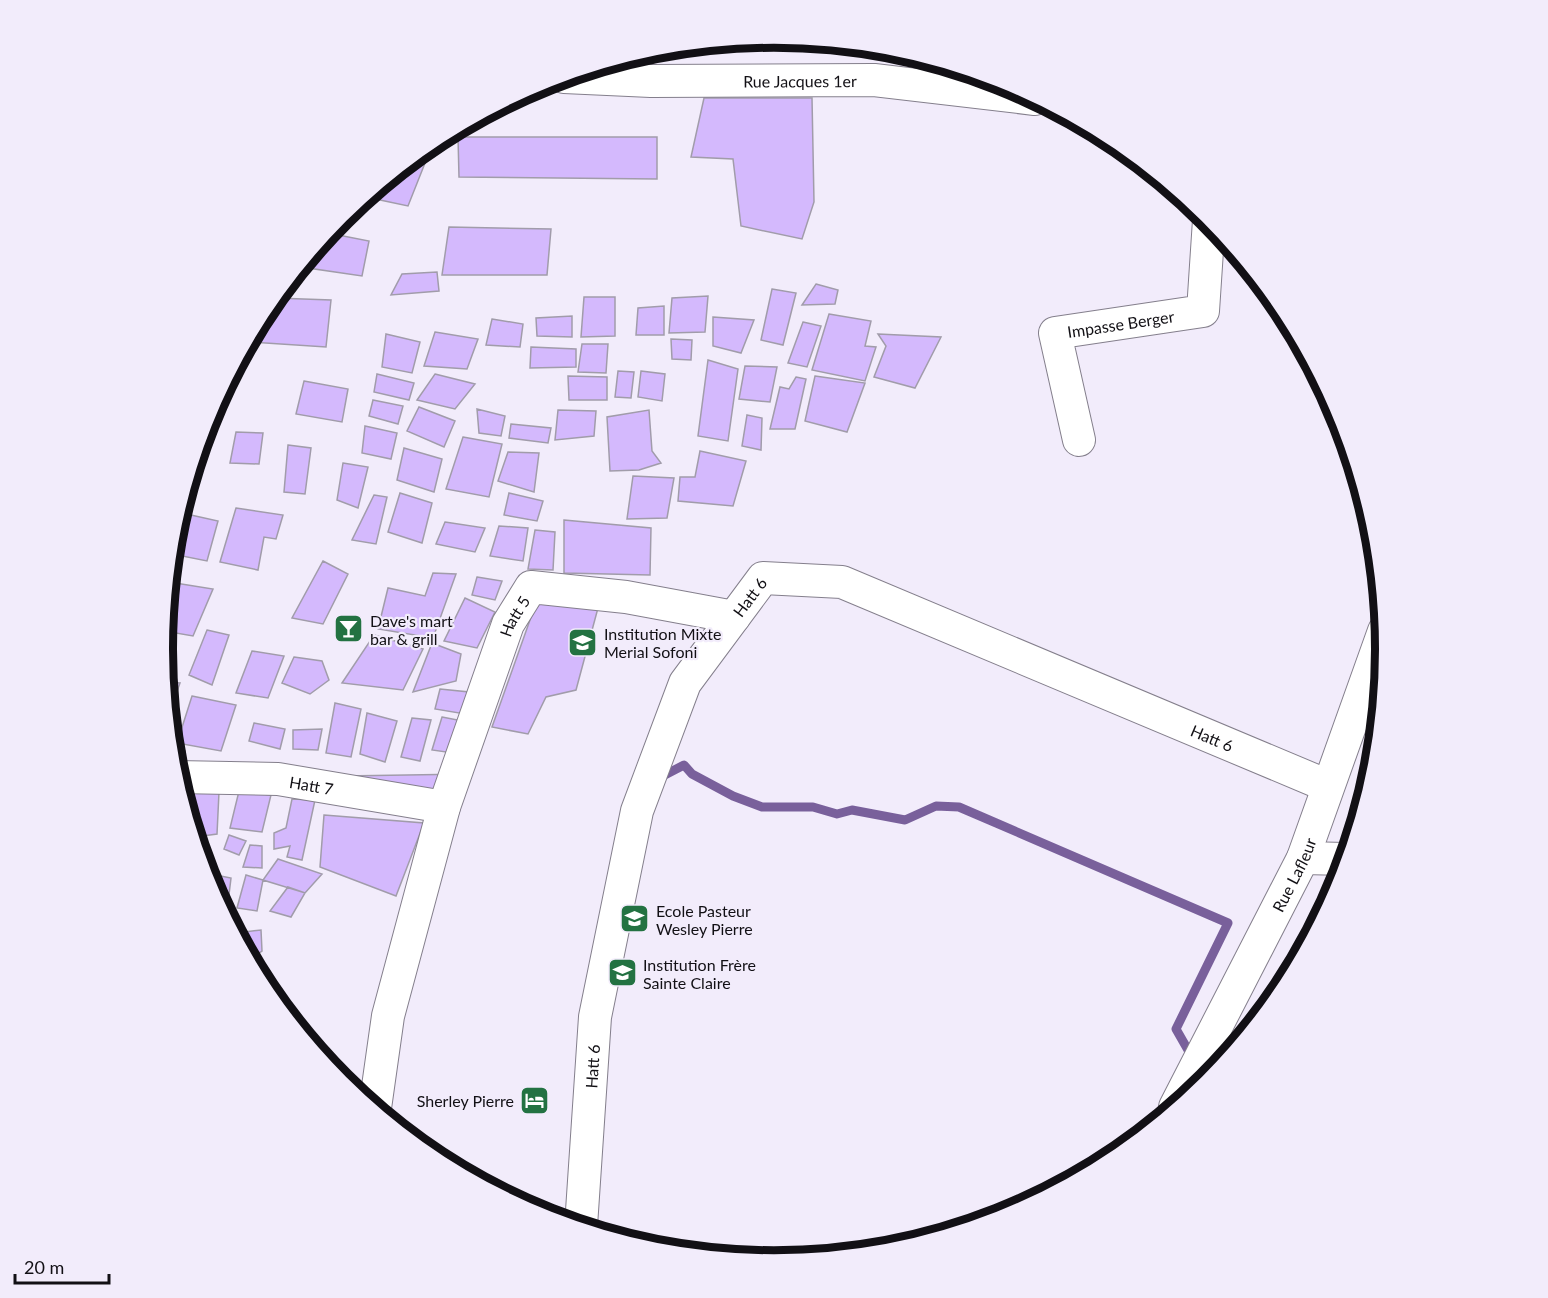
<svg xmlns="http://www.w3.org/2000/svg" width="1548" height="1298" viewBox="0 0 1548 1298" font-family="Lato,sans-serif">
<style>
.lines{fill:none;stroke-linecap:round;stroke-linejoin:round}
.stream{stroke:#79609b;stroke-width:9}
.building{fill:#d4b9fd;stroke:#a19caa;stroke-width:1.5}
.minor-casing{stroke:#847f8c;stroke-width:34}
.minor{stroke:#fff;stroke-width:32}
.labels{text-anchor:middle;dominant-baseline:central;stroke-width:4.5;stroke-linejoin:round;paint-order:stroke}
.street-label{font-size:16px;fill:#121015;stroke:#f2ecfb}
.poi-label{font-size:16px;fill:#121015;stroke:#f2ecfb;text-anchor:start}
.rim{fill:none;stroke:#121015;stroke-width:8}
</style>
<rect width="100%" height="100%" fill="#f2ecfb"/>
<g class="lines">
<path class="stream" d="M657,779L684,765L692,774L733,796L762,807H813L837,814L852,810L905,820L936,806L959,807L1228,923L1176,1029L1192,1057"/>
</g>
<path class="building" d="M704,98H812L814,202L802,239L741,226L733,159L691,157Z
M458,137H657V179L459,177Z
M421,151L429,153L408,206L366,197Z
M449,227L551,229L547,275H442Z
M328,233L369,241L362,276L308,268L310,256Z
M437,272L439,291L391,295L402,274Z
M816,284L838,290L835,304L802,305Z
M772,289L796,293L783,345L761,340Z
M708,296L705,332L669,333L672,298Z
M584,297H615V336L581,337Z
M275,298L331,300L326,347L251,342V336L266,309Z
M664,306V335H636L638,308Z
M829,314L871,321L865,346L876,347L865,381L812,370Z
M572,316V337L537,336L536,318Z
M713,317L754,320L741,353L713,346Z
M492,319L523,324L520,347L486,345Z
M803,322L821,326L807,367L788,363Z
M435,332L478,339L467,369L424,366Z
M386,334L420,342L412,373L382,367Z
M878,334L941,337L915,388L874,377L886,346Z
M671,339L692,340L691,360L672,359Z
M582,344H608L606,373L578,372Z
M531,347L576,349V367L530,368Z
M708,360L738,369L728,441L698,436Z
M745,366L777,367L770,402L739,399Z
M618,371L634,372L631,398L615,397Z
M641,371L665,374L662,401L638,397Z
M377,374L414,383L409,400L374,392Z
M435,374L475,384L455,409L417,400Z
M568,376L607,377V400H569Z
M815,376L865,383L847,432L805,421Z
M796,377L806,379L795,429H770L780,387L789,389Z
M304,381L348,389L342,422L296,414Z
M373,400L403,406L398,424L369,416Z
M419,407L455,421L444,447L407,431Z
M477,409L505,416L501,436L479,433Z
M558,410L596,411L594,436L555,440Z
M649,410L652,451L661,463L639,470L610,471L607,417Z
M747,415L762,418L761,450L742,446Z
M511,424L551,428L548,443L509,438Z
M365,426L397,433L391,459L362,453Z
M236,432L263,433L259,464L230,463Z
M463,437L502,444L489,497L446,489Z
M288,445L311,448L305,494L284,492Z
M404,448L442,459L434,492L397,480Z
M700,451L746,461L733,506L678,501L680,477H695Z
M508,452L539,453L534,492L498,481Z
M343,463L368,467L358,508L337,500Z
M633,476L674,478L667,518L627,519Z
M400,493L432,503L422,543L388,532Z
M509,493L543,501L537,521L504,515Z
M374,495L387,497L376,544L352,540Z
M236,508L283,515L276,539L264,537L258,570L220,562Z
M182,513L218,521L207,561L172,554Z
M564,520L651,528L650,575L564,573Z
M445,522L485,528L475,552L436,544Z
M499,526L528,528L523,561L490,556Z
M535,530L555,532L553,570L528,569Z
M323,561L348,574L323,624L292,618Z
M433,573L456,574L433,638L378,629L388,588L425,596Z
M477,577L502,581L495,600L472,595Z
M169,582L213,589L193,636L164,631Z
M465,598L495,612L477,648L444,641Z
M536,603L598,608L576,690L546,697L528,734L492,727Z
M207,630L229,635L212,685L189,675Z
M374,635L423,649L403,690L342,683Z
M432,643L461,654L456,681L413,692Z
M252,651L284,656L268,698L236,693Z
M294,657L322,661L329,680L310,694L282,683Z
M166,682L180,683L169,714Z
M440,689L469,692L465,714L435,709Z
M192,696L236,705L221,751L177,743Z
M335,703L361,709L351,757L326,753Z
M367,713L397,721L385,762L360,754Z
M442,717L468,722L460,754L432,750Z
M412,718L431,720L420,761L401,757Z
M254,723L285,729L280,749L249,741Z
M322,729L318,750L293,749V730Z
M172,749L185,751V760H173Z
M469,774L432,818L343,776Z
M181,790L219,792L217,834L195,837Z
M239,791L271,795L262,832L230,828Z
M292,799L315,800L302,860L287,857L290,846L274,849V833L286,828Z
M324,815L424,823L396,896L320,867Z
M229,835L246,841L239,855L224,849Z
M250,845L262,846V868L243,867Z
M278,859L322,874L305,893L263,880Z
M206,873L231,878L227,911H224Z
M246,875L263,880L257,911L237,908Z
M288,887L305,893L291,917L270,911Z
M261,930L262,951L250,959L236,933Z"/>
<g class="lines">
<defs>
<g id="minor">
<path id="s1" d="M564,77L651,81L874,80L1035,99"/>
<path id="s2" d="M1079,440L1055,333L1203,311L1209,220"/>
<path id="s3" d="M177,777L278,779L444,807"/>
<path d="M1303,858L1346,859"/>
<path id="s4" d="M1175,1107L1303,858L1384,631"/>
<path id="s5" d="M375,1108L388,1016L444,807L508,624L531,587L626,597L734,617"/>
<path id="s6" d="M581,1226L595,1017L637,811L685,683L763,578L842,582L1328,786"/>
</g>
</defs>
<use href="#minor" class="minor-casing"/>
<use href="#minor" class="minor"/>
</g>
<defs>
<symbol id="bar-square" viewBox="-11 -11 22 22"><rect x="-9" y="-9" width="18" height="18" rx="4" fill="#237242" stroke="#f2ecfb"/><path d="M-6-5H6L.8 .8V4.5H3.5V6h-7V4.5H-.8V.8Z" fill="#fff"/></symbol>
<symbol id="school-square" viewBox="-11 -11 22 22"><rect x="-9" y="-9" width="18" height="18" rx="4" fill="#237242" stroke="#f2ecfb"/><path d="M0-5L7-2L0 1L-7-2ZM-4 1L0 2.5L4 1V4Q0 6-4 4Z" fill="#fff"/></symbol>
<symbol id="hotel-square" viewBox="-11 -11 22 22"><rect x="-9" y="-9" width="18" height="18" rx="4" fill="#237242" stroke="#f2ecfb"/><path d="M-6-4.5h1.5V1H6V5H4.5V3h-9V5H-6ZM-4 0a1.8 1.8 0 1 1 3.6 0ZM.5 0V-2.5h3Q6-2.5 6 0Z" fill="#fff"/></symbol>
</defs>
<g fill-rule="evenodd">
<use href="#bar-square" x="332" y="612" width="33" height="33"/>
<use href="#school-square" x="566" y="626" width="33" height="33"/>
<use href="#school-square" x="618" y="902" width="33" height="33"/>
<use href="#school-square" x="606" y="956" width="33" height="33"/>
<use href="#hotel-square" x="518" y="1084" width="33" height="33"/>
</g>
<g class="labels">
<g class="street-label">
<text stroke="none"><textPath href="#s1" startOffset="236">Rue Jacques 1er</textPath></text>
<text stroke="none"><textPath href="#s2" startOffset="176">Impasse Berger</textPath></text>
<text stroke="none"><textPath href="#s6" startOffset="664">Hatt 6</textPath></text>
<text stroke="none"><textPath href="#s5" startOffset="513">Hatt 5</textPath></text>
<text stroke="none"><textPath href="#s6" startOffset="1168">Hatt 6</textPath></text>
<text stroke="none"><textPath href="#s3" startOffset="135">Hatt 7</textPath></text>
<text stroke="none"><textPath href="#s4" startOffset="261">Rue Lafleur</textPath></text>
<text stroke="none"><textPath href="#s6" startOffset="160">Hatt 6</textPath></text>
</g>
<g class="poi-label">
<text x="370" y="620">Dave's mart<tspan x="370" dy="18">bar &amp; grill</tspan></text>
<text x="604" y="633">Institution Mixte<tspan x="604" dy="18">Merial Sofoni</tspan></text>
<text x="656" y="910">Ecole Pasteur<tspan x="656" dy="18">Wesley Pierre</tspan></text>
<text x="643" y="964">Institution Frère<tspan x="643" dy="18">Sainte Claire</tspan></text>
<text x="514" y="1100" text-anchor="end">Sherley Pierre</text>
</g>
</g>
<path d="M0 0H1548V1298H0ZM173 649a601 601 0 1 1 1202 0a601 601 0 1 1-1202 0Z" fill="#f2ecfb" fill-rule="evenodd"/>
<path class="rim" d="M173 649a601 601 0 1 1 1202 0a601 601 0 1 1-1202 0Z"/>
<path d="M15 1274v9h94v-9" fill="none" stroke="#121015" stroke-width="3"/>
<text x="24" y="1274" font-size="18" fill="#121015" stroke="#f2ecfb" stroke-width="4.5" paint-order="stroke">20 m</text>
</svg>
